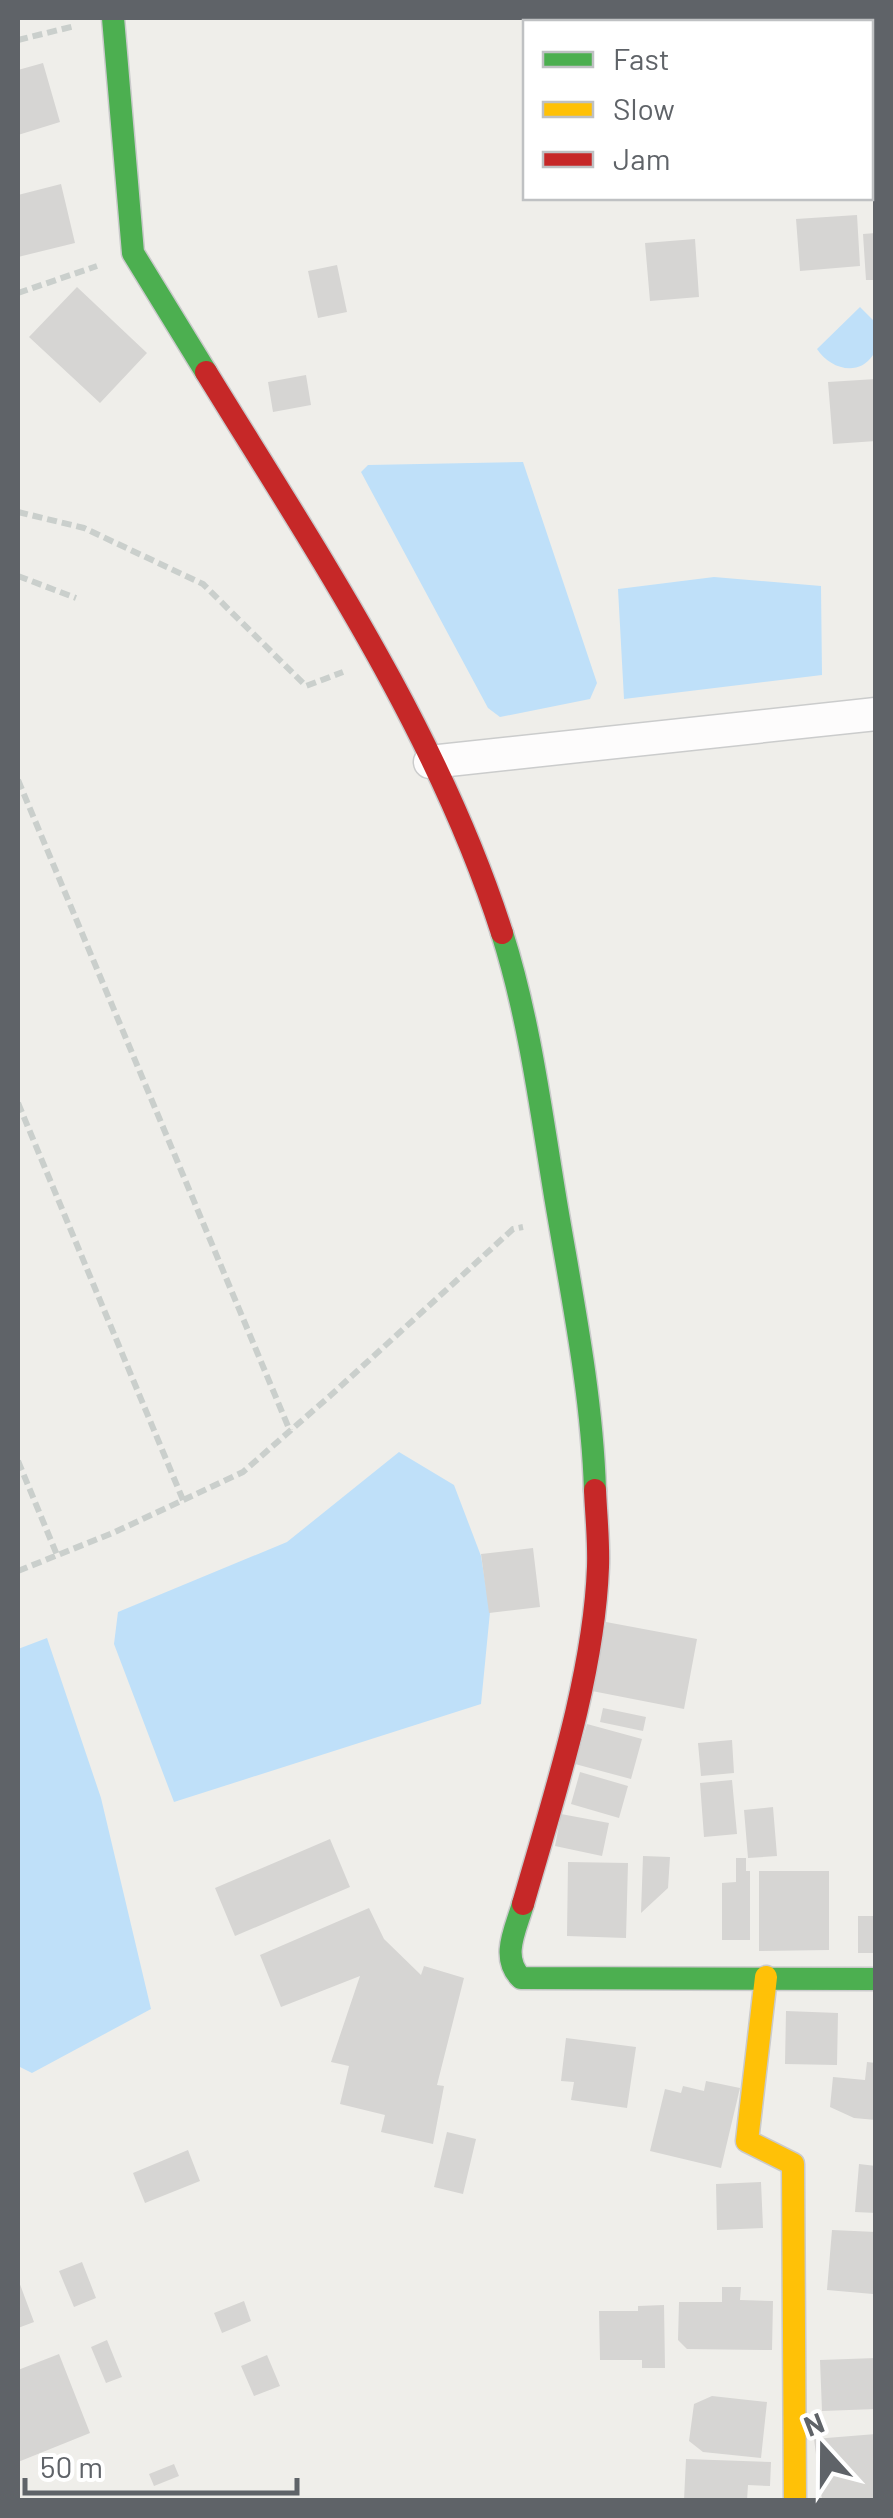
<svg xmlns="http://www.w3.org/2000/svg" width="893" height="2518" viewBox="0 0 893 2518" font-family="Barlow,sans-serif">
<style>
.water{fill:#bfe0f9}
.building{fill:#d6d5d3}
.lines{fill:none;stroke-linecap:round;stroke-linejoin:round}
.street-casing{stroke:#cbcccc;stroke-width:35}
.fast-casing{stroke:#cacacb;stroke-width:25}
.slow-casing{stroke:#cacacb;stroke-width:25}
.jam-casing{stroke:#cacacb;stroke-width:25}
.path{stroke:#cacfcc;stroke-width:6;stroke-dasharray:10 5;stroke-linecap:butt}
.street{stroke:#fdfcfc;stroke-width:32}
.fast{stroke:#4caf50;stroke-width:22}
.slow{stroke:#ffc107;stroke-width:22}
.jam{stroke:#c62828;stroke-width:22}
</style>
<rect width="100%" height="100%" fill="#efeeea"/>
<path class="water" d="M860,307L875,322C876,332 878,346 873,355C858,378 829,368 817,349Z
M523,462L597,683L590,699L500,717L488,708L361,472L368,465Z
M714,577L821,586L822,675L624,699L618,589Z
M399,1452L454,1485L481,1556L490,1612L481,1704L174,1802L114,1644L118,1612L287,1542Z
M47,1638L101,1798L151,2009L32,2073L18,2066V1649Z"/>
<path class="building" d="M43,63L60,122L18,135V70Z
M61,184L75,243L18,257V195Z
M857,215L860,266L800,271L796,219Z
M876,233V280H866L863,234Z
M695,239L699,297L650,301L645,243Z
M337,265L347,312L318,318L308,271Z
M77,287L147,353L100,403L29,337Z
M306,375L311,405L273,412L268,382Z
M876,379V441L833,444L828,382Z
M533,1548L540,1607L489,1613L481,1554Z
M606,1622L697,1639L684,1709L592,1691Z
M603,1708L646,1717L643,1731L600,1722Z
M587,1724L642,1739L631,1779L575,1764Z
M732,1740L734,1773L701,1776L698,1743Z
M580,1772L628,1786L619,1818L571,1804Z
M732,1780L737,1834L704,1837L700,1783Z
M773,1807L777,1856L748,1858L744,1810Z
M561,1814L609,1823L602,1856L555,1846Z
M330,1839L350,1887L235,1936L215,1888Z
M643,1856L670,1857L668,1888L641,1913Z
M736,1858H746V1871H750V1940H722V1883L736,1882Z
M568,1862L628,1863L626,1938L567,1936Z
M759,1871H829V1950L759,1951Z
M369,1908L384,1939L421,1975L424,1966L464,1978L437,2085L444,2086L433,2144L381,2132L385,2115L340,2104L349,2066L331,2062L360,1976L281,2007L260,1955Z
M858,1916H876V1953H858Z
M786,2011L838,2013L837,2065L785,2064Z
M566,2038L636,2047L627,2108L571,2100L574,2082L561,2081Z
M867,2062L876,2063V2120L854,2118L830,2107L833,2077L865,2080Z
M706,2081L740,2088L721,2168L650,2151L665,2089L681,2093L683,2086L704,2091Z
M447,2132L476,2139L463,2194L434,2187Z
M188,2150L200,2181L145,2203L133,2173Z
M859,2164L876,2166V2213L855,2212Z
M761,2182L763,2228L717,2230L716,2184Z
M832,2230L876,2232L873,2294L827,2290Z
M82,2262L96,2298L74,2307L59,2271Z
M18,2279L34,2322L18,2328Z
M722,2287H741L740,2300L773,2301L772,2350L687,2349L678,2340L679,2302H722Z
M244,2301L251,2321L222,2333L214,2313Z
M664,2305L665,2368H642V2360H600L599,2311H638V2306Z
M107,2340L122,2377L106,2383L91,2347Z
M59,2354L90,2433L18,2462V2370Z
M267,2355L280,2386L254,2396L241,2366Z
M876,2358V2409L822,2411L820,2360Z
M712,2396L767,2402L761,2458L703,2452L689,2441L694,2404Z
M876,2434V2500H822L814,2439Z
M686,2459L771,2462L770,2486L748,2485L747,2500H684Z
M174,2464L179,2476L154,2486L149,2474Z"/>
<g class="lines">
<defs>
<path id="street" d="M430,762L876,714"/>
<path id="fast" d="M113,18L133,253L206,372
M502,933C530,1021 541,1112 556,1202C572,1297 592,1394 595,1490
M523,1904C516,1929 500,1957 521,1978L876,1979"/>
<path id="slow" d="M766,1977L747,2141L793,2164L795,2500"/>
<path id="jam" d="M206,372C316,551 438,732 502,933
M523,1904C553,1799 594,1676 598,1567C599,1541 596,1515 595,1490"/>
</defs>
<use href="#street" class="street-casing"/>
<use href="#fast" class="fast-casing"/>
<use href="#slow" class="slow-casing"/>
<use href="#jam" class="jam-casing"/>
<path class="path" d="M18,40L75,26
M18,293L97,266
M18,512L84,528L203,584L306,686L343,672
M18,576L76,598
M18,780L290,1431
M18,1103L183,1500
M18,1461L57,1555
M18,1571L115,1532L243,1472L331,1395L513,1229L523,1227"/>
<use href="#street" class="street"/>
<use href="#fast" class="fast"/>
<use href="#slow" class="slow"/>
<use href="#jam" class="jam"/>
</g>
<rect width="893" height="2518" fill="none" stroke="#5f6368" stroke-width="40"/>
<rect x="523" y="20" width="350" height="180" fill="#ffffff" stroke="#bfc1c3" stroke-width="2.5"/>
<rect x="543" y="52" width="50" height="15" fill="#4caf50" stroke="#bfc1c3" stroke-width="2.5"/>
<text x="613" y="70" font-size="30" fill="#5f6368">Fast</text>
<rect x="543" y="102" width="50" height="15" fill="#ffc107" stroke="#bfc1c3" stroke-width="2.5"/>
<text x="613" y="120" font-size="30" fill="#5f6368">Slow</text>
<rect x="543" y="152" width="50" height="15" fill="#c62828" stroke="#bfc1c3" stroke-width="2.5"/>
<text x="613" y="170" font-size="30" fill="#5f6368">Jam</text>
<g transform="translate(823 2448) rotate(339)" stroke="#ffffff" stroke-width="8" paint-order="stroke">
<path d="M0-8L18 38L0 25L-18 38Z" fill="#5f6368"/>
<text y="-15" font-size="28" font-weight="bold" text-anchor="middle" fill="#5f6368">N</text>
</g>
<path d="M25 2478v15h272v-15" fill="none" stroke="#5f6368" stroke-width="5"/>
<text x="40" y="2478" font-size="30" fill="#5f6368" stroke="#ffffff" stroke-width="8" paint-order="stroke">50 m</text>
</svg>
